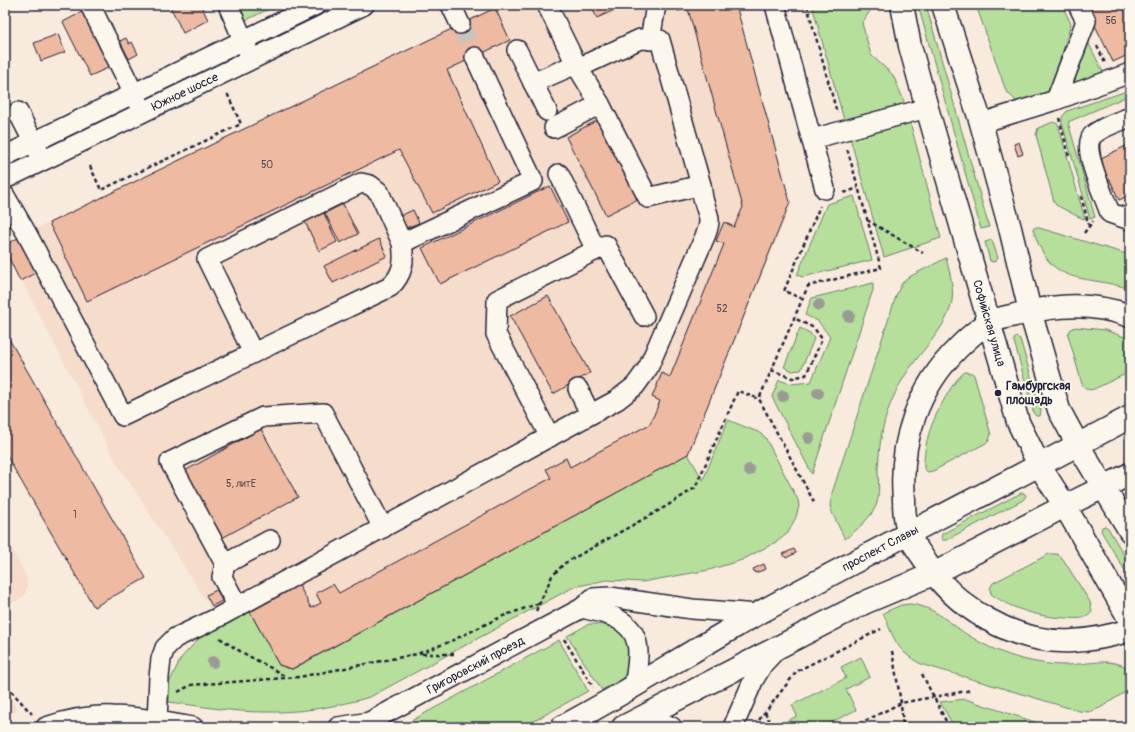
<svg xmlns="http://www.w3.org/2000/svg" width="1135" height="732" viewBox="0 0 1135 732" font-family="Pangolin,sans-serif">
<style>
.built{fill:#f5dccb}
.green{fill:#b6df9c;stroke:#6c806c}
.building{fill:#eebaa1;stroke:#22223b}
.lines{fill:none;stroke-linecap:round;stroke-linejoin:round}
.minor-tunnel{stroke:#cdc3bd;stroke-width:19;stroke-dasharray:19 10;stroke-linecap:butt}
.minor-casing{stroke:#22223b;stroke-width:22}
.major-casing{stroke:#22223b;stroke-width:25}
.path{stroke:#22223b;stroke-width:2.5;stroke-dasharray:4 3;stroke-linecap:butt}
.minor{stroke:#fbf7ec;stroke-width:19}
.major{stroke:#fbf7ec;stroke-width:22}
.tree{fill:#9a9c94}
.poi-dot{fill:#22223b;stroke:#fbf7ec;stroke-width:1.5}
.labels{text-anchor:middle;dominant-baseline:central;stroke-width:4;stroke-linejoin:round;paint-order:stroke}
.number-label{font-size:10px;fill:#554854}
.street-label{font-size:12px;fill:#22223b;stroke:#fbf7ec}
.poi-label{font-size:12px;font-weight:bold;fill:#22223b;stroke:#fbf7ec;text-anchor:start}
</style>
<rect width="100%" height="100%" fill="#f8ebdd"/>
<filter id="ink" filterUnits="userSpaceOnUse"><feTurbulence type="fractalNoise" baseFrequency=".025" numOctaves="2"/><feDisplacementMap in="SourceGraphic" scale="8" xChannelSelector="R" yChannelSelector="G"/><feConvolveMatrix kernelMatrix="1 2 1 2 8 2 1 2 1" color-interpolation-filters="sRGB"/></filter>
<g filter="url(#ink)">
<path class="built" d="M499,5H733L790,207L688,454L292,670L285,669L279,666L223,632L203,596L115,460L5,249V244Z
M5,536L26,576L27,582L26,592L24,596L5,608Z
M5,688L18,711L5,716Z"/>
<path class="green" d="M246,5H277L238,24L233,11Z
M812,5H874L862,23L871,55L893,75L904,101L902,104L844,120Z
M918,5H926L989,227L981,229Z
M976,5H1062L1071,24L1056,74L1048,92L1017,102L1006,91Z
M1086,38L1105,76L1073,87L1069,82Z
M1130,90V95L1068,122L1095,217L1090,219L1062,123V117L1067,111Z
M910,122L941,238L884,257L850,138Z
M1053,122L1058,124L1085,219L1081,218L1056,205L1054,202L1036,135L1038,128Z
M854,196L872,260L803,277L797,275L827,204Z
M1036,227L1130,255V289C1082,273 1051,289 1033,229Z
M992,240L998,258L996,261L993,262L990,261L985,242Z
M946,258C950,274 956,292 950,309C943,330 925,347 913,364C900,381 889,403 884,424C880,438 879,455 878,469C878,480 880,492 877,503C874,515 855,532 845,539L833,515L830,506L832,493L896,296L902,283L909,277Z
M873,283V290L812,474L772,397L779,380L791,384L811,382L830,337L818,321L805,315L812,298Z
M1075,327L1105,330L1130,339V372L1094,389C1088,391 1085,389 1082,384L1068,335L1070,330Z
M800,328L810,333L814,339L801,370L792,371L784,367Z
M1017,337L1020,339L1041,411L1040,416H1036L1034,414L1014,341V339Z
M965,372L972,373L974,375L991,435L988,442L933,471L928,472L924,469C923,441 934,416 948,393C952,386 958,377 965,372Z
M728,420L758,432L765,437L798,500L799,506L796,517L788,533L778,541L742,560L709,570L642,582L606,580L574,587L523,614L370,697C335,707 300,713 264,712C232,712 200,706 169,702V683L181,658L203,634L250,612L279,665L286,668L293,669L688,454L703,480Z
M1021,493H1024L1026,496L1023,500L946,540H942L941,539L942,534Z
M1105,526L1108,528L1130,565V579L1101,531L1102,527Z
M1049,554H1057L1063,559L1090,602L1092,612C1087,619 1078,619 1070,618C1042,618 1013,610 991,594L990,588L993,583Z
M910,604C935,606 951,625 971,637C987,647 1004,654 1022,659C1035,662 1050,665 1064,665C1087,665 1109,656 1130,669V689L1100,708L1089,712L1079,711L921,664C896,651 894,638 883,613L901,605Z
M589,624C606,624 614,627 628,637L632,664L621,680L602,690L567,636Z
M559,640L588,691L523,727H400Z
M861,657L870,677L846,689L856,710L822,727H783L781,724L797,716L792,705L846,678L841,667Z
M965,699L1050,727H954L940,702Z"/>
<path class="building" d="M172,5H201L208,20L183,33L170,6Z
M591,5H625L597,18Z
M676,5H736L790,202L688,454L292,669L279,665L250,612L299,585L311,608L321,603L316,593L333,584L339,593L551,478L546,469L566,458L570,467L650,424L660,401L652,397L662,373L670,377L724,244L716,241L724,222L734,227L743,207L688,9L678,11Z
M1085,5H1130V54L1113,62Z
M495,8L510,40L447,70L498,181L432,213L399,150L87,301L49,223Z
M82,12L110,67L90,76L63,22Z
M58,34L65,52L41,61L34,43Z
M126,38L129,44L132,42L138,54L129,59L120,41Z
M598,120L638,199L606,215L566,137Z
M1019,142L1023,154L1018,156L1014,144Z
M1130,144V195L1119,200L1110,180L1102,177L1105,173L1101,170L1099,163L1101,158Z
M550,186L568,222L440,284L422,248Z
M343,204L358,234L340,243L325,213Z
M413,210L419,223L406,228L400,216Z
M324,213L337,242L319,251L305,222Z
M20,237L37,272L20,281L5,250V245Z
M379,239L387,256L333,283L324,266Z
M548,296L590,373L553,394L510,316Z
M5,332L146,578L94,607L5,453Z
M261,429L298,497L220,539L183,472Z
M794,549L796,553L786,558L783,554Z
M764,564L766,569L755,573L753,569Z
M217,590L222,601L212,606L206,595Z"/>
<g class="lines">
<path class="minor-tunnel" d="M460,24L475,57"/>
<defs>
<g id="minor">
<path d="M90,5L139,104"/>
<path d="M228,5L248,51"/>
<path d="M451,5L460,24"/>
<path d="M547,5L578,68L600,104L648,198L701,185"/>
<path d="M775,5L825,189"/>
<path d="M650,40L656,5"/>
<path d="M517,50L547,111"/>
<path d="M533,83L576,64"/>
<path d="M1056,100L1086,21L1078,5"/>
<path d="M18,112L39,153"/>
<path d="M1130,117C1118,122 1104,126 1094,134C1079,145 1105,198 1110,213L1130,220"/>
<path d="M981,123L1056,100L1130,73"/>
<path d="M554,128L600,104"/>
<path d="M812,139L927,108"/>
<path d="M5,156L316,5"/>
<path d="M559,174L596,250"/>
<path id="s1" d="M5,179L364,5"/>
<path d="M5,196L27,234L123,416L390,287C403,274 405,262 402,243"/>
<path d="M253,353L207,259L361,183L370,185L379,192L402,243L533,181L475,57"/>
<path d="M578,389L590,414"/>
<path d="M550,437L496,334L497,300L606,245L644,316"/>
<path d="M225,564L270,540"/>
<path d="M238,607L222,577L225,564L170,462L263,417L323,413L383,528"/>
<path d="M582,608C593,611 606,613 616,618C646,633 638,660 634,687"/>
<path d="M641,718L663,723L672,727"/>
<path d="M157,721L159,677L161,659L165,648L175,638L215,619L617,400L635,386L648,368L706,234C712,218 708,216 704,202C702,196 702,190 701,185L660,40L640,39L578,68"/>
<path d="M46,727C67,720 90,715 113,716C139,716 167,723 193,727"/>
<path d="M338,727L370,722"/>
<path id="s2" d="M360,727L582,608L593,598L610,597L692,609L758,614"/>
<path d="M733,727L753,681L763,664L777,649"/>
</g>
<g id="major">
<path id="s3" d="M902,5L910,46L927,108L1018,422L1039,465L1065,506L1130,620"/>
<path d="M943,5L981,123L1010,228L1030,311L1059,410L1078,445L1130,531"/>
<path d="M1130,316C1096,303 1059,304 1024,313C1013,316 999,317 989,323C978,329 968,338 959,347C918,387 899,442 904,499C904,509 905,521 908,531C910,541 919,551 924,559C954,608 1015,644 1072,641C1093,640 1111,636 1130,630"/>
<path id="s4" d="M562,727C629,691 693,650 759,613C882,546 1007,483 1130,417"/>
<path d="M623,727L866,602L933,574L1065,506L1130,474"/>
</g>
</defs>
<use href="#minor" class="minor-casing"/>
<use href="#major" class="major-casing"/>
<path class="path" d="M807,5L837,113
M1097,46L1105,63
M1059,118L1069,156
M90,166L101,190L241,124L227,93
M844,193L858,188
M1081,196L1089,226
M867,220L923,253
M1084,233L1093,221
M803,299L784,291L820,206
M771,370L792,378L806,375L822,339L814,328L794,318
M814,502L759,399L808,286L881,268L847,148
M536,611L552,576L565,563L665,507L695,488L738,391L759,399
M220,638C240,653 264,663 286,677
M564,639L593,687
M892,651L901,703L903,727
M422,654H455
M922,674L949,727
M5,687L10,690L32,714
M178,692L191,685L299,677L417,654L449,642L503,616L540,603
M765,712L772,727
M759,720L797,671L881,629
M853,727L901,703L972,690
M1087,727L1088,726V727"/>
<use href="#minor" class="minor"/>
<use href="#major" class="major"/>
</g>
<g class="tree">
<circle cx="819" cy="305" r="6"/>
<circle cx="849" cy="316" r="6"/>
<circle cx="818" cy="393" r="6"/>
<circle cx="783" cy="396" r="6"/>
<circle cx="809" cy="438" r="6"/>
<circle cx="749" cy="470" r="6"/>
<circle cx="213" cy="662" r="6"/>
</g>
</g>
<circle class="poi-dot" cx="998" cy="393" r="4"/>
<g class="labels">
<g class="number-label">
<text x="1111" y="21">56</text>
<text x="267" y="165">50</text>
<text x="722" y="309">52</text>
<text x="241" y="484">5, литЕ</text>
<text x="75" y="515">1</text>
</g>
<g class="street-label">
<text stroke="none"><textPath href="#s1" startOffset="200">Южное шоссе</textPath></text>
<text stroke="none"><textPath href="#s3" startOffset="330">Софийская улица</textPath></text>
<text stroke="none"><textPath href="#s4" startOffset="365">проспект Славы</textPath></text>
<text stroke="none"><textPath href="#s2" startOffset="131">Григоровский проезд</textPath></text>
</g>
<g class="poi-label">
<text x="1006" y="386">Гамбургская<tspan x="1006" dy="14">площадь</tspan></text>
</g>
</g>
<rect width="1135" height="732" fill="none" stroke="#fbf7ec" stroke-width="20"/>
<rect x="10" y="10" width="1115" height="712" fill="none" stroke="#22223b" stroke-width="1.5" filter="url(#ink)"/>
</svg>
